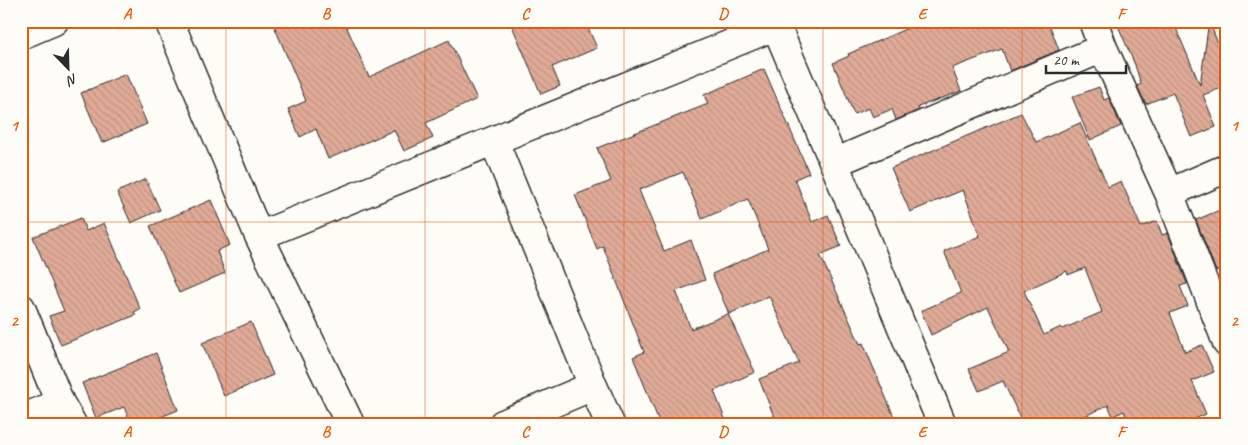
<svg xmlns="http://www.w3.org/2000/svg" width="1248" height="445" viewBox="0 0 1248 445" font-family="Caveat,sans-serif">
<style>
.building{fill:url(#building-back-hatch);stroke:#2b2b2b;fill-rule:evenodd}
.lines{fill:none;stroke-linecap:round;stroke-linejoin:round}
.minor-casing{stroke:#2b2b2b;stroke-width:31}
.minor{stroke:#fdfcf7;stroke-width:28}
.grid{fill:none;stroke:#e8590c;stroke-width:1;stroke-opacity:0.55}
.neatline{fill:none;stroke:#e8590c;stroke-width:2}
.grid-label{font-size:16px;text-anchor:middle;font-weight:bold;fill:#e8590c}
</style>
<defs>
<pattern id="building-back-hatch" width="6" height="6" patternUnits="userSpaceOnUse" patternTransform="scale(1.25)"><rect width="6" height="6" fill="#e0aa97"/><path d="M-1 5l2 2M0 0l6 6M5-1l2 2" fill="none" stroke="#c09282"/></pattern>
</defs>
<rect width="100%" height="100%" fill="#fdfcf7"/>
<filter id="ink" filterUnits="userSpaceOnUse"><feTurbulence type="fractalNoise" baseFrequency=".02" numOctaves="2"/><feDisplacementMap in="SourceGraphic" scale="10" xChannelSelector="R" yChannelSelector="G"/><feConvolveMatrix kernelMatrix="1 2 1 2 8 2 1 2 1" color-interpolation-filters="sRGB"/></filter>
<g filter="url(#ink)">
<path class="building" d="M272,21H344L369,77L449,40L477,99L426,123L433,138L404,151L394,130L328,159L316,129L300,137L288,109L306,101Z
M510,21H585L597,48L552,67L560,86L541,94Z
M924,21H1048L1059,50L1010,71L1002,49L952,68L961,91L918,107L919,110L896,120L892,109L873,117L869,108L854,114L833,63L849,56L848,54Z
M1135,21H1173L1200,85L1209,21L1227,66V86L1203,95L1216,127L1191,137L1173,93L1146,104L1137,86L1141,84L1135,65L1119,28Z
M764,69L809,173L795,179L812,222L828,215L841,246L820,255L860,344L863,343L897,424H777L759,379L799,363L769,296L729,314L712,274L768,249L748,199L702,219L683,172L639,190L664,251L691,240L705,280L676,291L691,329L728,314L755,372L714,391L727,424H660L633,357L644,352L603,246L597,249L575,195L611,181L597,148L708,104L704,95Z
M126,74L147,124L102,143L81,93Z
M1099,87L1104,100L1109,98L1121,126L1090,140L1072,97Z
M1021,113L1036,142L1080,123L1108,187L1121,181L1141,227L1157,221L1162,235L1168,233L1187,284L1180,286L1188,306L1170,313L1185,352L1202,345L1214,372L1192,381L1206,414L1184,424H1129L1124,411L1113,416L1108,405L1068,424H1023L1003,381L979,391L969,369L1009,352L988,307L931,335L921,311L961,293L944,251L980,236L963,190L910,212L891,168ZM1085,268L1102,312L1063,329L1061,327L1044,335L1024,291L1067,271L1068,275Z
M146,179L160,210L131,223L117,192Z
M211,200L230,245L217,251L225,273L179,293L150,226Z
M1227,207V266L1216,271L1196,220Z
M81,218L86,231L104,223L140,309L134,312L136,315L61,345L49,316L64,311L33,237Z
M251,322L273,375L224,396L202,343Z
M156,353L178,410L143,424H131L124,407L96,418L82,383Z"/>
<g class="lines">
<defs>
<path id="minor" d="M169,21L259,236L350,424
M774,21L834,163L942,424
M1093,21L1103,48L1169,193L1227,343
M21,35L54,21
M494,141L593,386L610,424
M834,163L1103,48
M1169,193L1227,168
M259,236L775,26
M21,308L60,403L72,424
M21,419L60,403
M503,424L593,386"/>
</defs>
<use href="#minor" class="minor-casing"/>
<use href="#minor" class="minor"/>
</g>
</g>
<path class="grid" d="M226,21V424M425,21V424M624,21V424M823,21V424M1022,21V424M21,222H1227"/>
<rect width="1248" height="445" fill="none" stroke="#fdfcf7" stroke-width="55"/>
<g transform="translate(68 68) rotate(157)" stroke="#fdfcf7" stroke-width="4" paint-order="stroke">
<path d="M0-4L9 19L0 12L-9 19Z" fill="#2b2b2b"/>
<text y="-8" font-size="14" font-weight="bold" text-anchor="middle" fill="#2b2b2b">N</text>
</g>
<path d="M1046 65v8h80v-8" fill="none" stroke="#2b2b2b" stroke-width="2.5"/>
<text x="1053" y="65" font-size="15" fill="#2b2b2b" stroke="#fdfcf7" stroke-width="4" paint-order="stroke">20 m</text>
<rect x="28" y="28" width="1192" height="390" class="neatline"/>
<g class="grid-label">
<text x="127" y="19">A</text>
<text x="326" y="19">B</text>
<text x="525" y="19">C</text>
<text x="723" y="19">D</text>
<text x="922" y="19">E</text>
<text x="1121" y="19">F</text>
<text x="14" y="131">1</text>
<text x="1234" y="131">1</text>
<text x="14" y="326">2</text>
<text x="1234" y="326">2</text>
<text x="127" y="437">A</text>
<text x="326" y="437">B</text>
<text x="525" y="437">C</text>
<text x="723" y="437">D</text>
<text x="922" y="437">E</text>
<text x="1121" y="437">F</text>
</g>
</svg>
